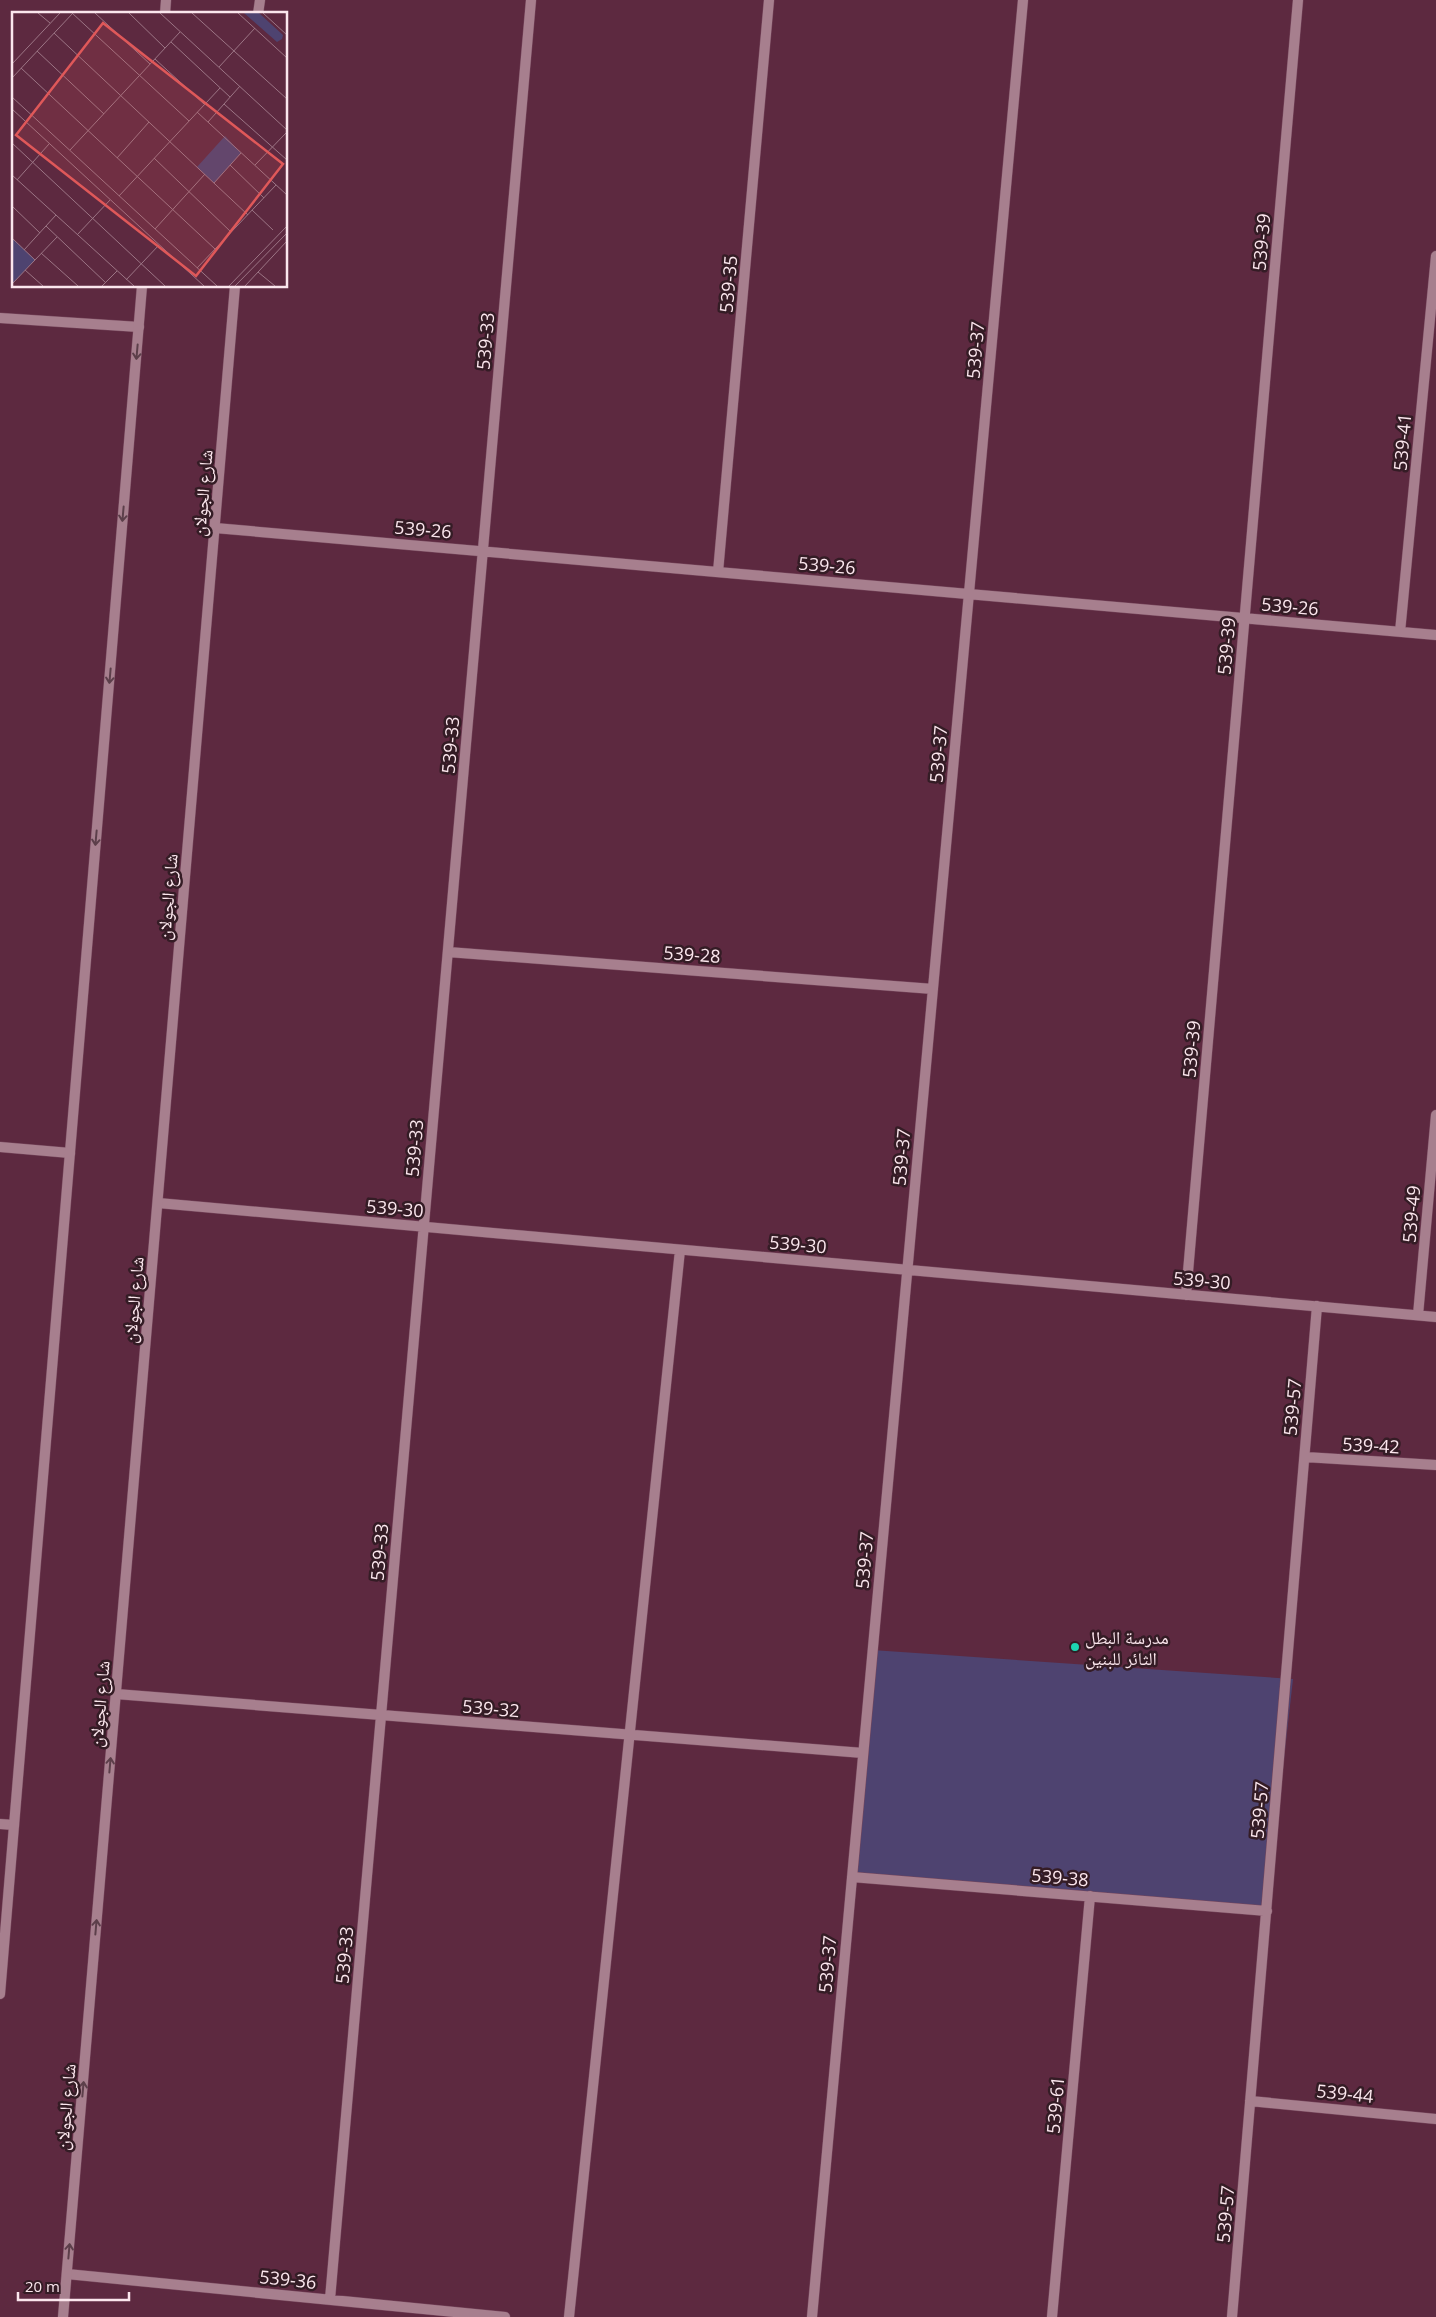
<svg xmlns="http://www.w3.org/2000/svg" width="1436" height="2317" viewBox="0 0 1436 2317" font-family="'Open Sans','Noto Naskh Arabic',sans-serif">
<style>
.green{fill:#4e4370}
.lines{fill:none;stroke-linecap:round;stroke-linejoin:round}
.minor-casing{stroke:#76475c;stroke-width:11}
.tertiary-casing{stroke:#76475c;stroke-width:11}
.minor{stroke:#a77f8e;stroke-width:10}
.tertiary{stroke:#a77f8e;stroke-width:10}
.oneway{stroke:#5c3f4a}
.poi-dot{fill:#1dd5b1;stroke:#341c25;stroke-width:2}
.labels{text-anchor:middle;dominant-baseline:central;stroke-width:5;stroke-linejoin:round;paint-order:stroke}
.street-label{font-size:18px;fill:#fbe6ed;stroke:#341c25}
.poi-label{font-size:18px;fill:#fbe6ed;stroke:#341c25;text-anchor:start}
.inset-road{fill:none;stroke:#9c7585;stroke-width:1}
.view{fill:#df5859;fill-opacity:0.15;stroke:#df5859;stroke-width:2.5}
.inset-edge{fill:none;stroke:#fbe6ed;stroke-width:2.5}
</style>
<rect width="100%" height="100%" fill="#5d2940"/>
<path class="green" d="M872,1650L1293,1679L1267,1911L852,1877Z"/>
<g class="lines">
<defs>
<path id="minor" d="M0,318L139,327
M215,528L1436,635
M718,572L769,0
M1400,632L1436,256
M448,952L933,989
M0,1147L70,1153
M158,1203L1436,1317
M1186,1295L1298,0
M1418,1315L1436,1115
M1305,1457L1436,1465
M116,1694L863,1753
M0,1824L14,1825
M852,1877L1267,1911
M1250,2101L1436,2119
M67,2274L505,2317
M330,2299L531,0
M569,2317L680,1250
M812,2317L1023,0
M1052,2317L1090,1896
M1232,2317L1317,1306"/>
<path id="tertiary" d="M165,14L166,0
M258,14L260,0
M0,1994L142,286
M63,2317L235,286"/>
</defs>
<use href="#minor" class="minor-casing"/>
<use href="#tertiary" class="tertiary-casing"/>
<use href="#minor" class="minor"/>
<use href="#tertiary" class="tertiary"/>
</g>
<defs><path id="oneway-shaft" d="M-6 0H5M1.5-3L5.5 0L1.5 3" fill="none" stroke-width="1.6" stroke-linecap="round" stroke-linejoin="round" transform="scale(1.25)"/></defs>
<g class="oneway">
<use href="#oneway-shaft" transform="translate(137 352) rotate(95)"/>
<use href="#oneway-shaft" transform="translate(123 514) rotate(95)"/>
<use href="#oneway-shaft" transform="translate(110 676) rotate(95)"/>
<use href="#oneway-shaft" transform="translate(96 838) rotate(95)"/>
<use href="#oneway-shaft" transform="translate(110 1765) rotate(-85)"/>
<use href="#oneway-shaft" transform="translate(96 1927) rotate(-85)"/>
<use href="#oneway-shaft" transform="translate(83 2089) rotate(-85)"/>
<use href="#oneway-shaft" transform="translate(69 2251) rotate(-85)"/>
</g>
<circle class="poi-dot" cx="1075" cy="1647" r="5"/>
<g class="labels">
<g class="street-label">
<text transform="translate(1261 242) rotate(-85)">539-39</text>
<text transform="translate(728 284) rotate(-85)">539-35</text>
<text transform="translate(485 341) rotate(-85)">539-33</text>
<text transform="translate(975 350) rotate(-85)">539-37</text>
<text transform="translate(1402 442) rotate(-85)">539-41</text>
<text transform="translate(202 493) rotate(-85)">شارع الجولان</text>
<text transform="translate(423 529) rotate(5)">539-26</text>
<text transform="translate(827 565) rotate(5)">539-26</text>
<text transform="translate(1290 606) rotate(5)">539-26</text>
<text transform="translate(1226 646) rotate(-85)">539-39</text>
<text transform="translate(450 745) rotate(-85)">539-33</text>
<text transform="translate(938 754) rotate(-85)">539-37</text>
<text transform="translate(167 897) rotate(-85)">شارع الجولان</text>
<text transform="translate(692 954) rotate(4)">539-28</text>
<text transform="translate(1191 1049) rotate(-85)">539-39</text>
<text transform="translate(414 1148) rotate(-85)">539-33</text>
<text transform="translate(901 1157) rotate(-85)">539-37</text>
<text transform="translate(395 1208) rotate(5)">539-30</text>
<text transform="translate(1411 1214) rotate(-85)">539-49</text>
<text transform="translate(798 1244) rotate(5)">539-30</text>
<text transform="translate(1202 1280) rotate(5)">539-30</text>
<text transform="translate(133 1300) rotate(-85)">شارع الجولان</text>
<text transform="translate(1292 1407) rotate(-85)">539-57</text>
<text transform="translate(1371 1445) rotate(3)">539-42</text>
<text transform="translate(379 1552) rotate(-85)">539-33</text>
<text transform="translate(864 1560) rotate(-85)">539-37</text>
<text transform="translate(99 1704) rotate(-85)">شارع الجولان</text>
<text transform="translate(491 1708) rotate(5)">539-32</text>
<text transform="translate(1259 1810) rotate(-85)">539-57</text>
<text transform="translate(1060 1877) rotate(5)">539-38</text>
<text transform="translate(344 1955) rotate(-85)">539-33</text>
<text transform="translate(827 1964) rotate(-85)">539-37</text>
<text transform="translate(1345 2093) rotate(6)">539-44</text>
<text transform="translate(1055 2105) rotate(-85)">539-61</text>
<text transform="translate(65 2107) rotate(-85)">شارع الجولان</text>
<text transform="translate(1225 2214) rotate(-85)">539-57</text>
<text transform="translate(288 2279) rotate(6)">539-36</text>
</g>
<g class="poi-label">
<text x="1085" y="1637">مدرسة البطل<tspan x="1085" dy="21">الثائر للبنين</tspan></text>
</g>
</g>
<g transform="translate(12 12)">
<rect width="275" height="275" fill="#5d2940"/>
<path d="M232,1H247L271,23L270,27L265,30ZM213,124L229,141L202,171L185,155ZM0,226L23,248L0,272Z" fill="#4e4370"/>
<path class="inset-road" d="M26,1L38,11M60,1L177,109M83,1L138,52M117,1L153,36M148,1L275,118M180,1L275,87M226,1L275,46M251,1L275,23M42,21L236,203M159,30L218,85M25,39L92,102M143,47L192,92M0,52L48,1M207,55L243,16M9,56L203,237M0,66L61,1M0,85L205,274M212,92L275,148M0,97L192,274M185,100L275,183M196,110L228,74M0,131L153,274M58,138L168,20M105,146L137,110M142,146L219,220M218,153L252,186M243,153L275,120M0,163L122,274M5,168L37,132M202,171L229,141M107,184L208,76M0,194L28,221M240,198L261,218M34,214L94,271M143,217L193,162M65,223L98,188M0,226L23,248M12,238L44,203M29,241L66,274M185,256L264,173M13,258L31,274M246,260L263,274M114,268L147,233M0,272L45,225M90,274L105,259M217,274L275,214M223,274L275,221M233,274L275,229"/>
<path class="view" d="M91,11L271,152L184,264L4,123Z"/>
<rect width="275" height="275" class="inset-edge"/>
</g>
<path d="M18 2292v8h111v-8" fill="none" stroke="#fbe6ed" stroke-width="2.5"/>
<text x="25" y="2292" font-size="15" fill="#fbe6ed" stroke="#341c25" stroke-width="4" paint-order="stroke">20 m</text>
</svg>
